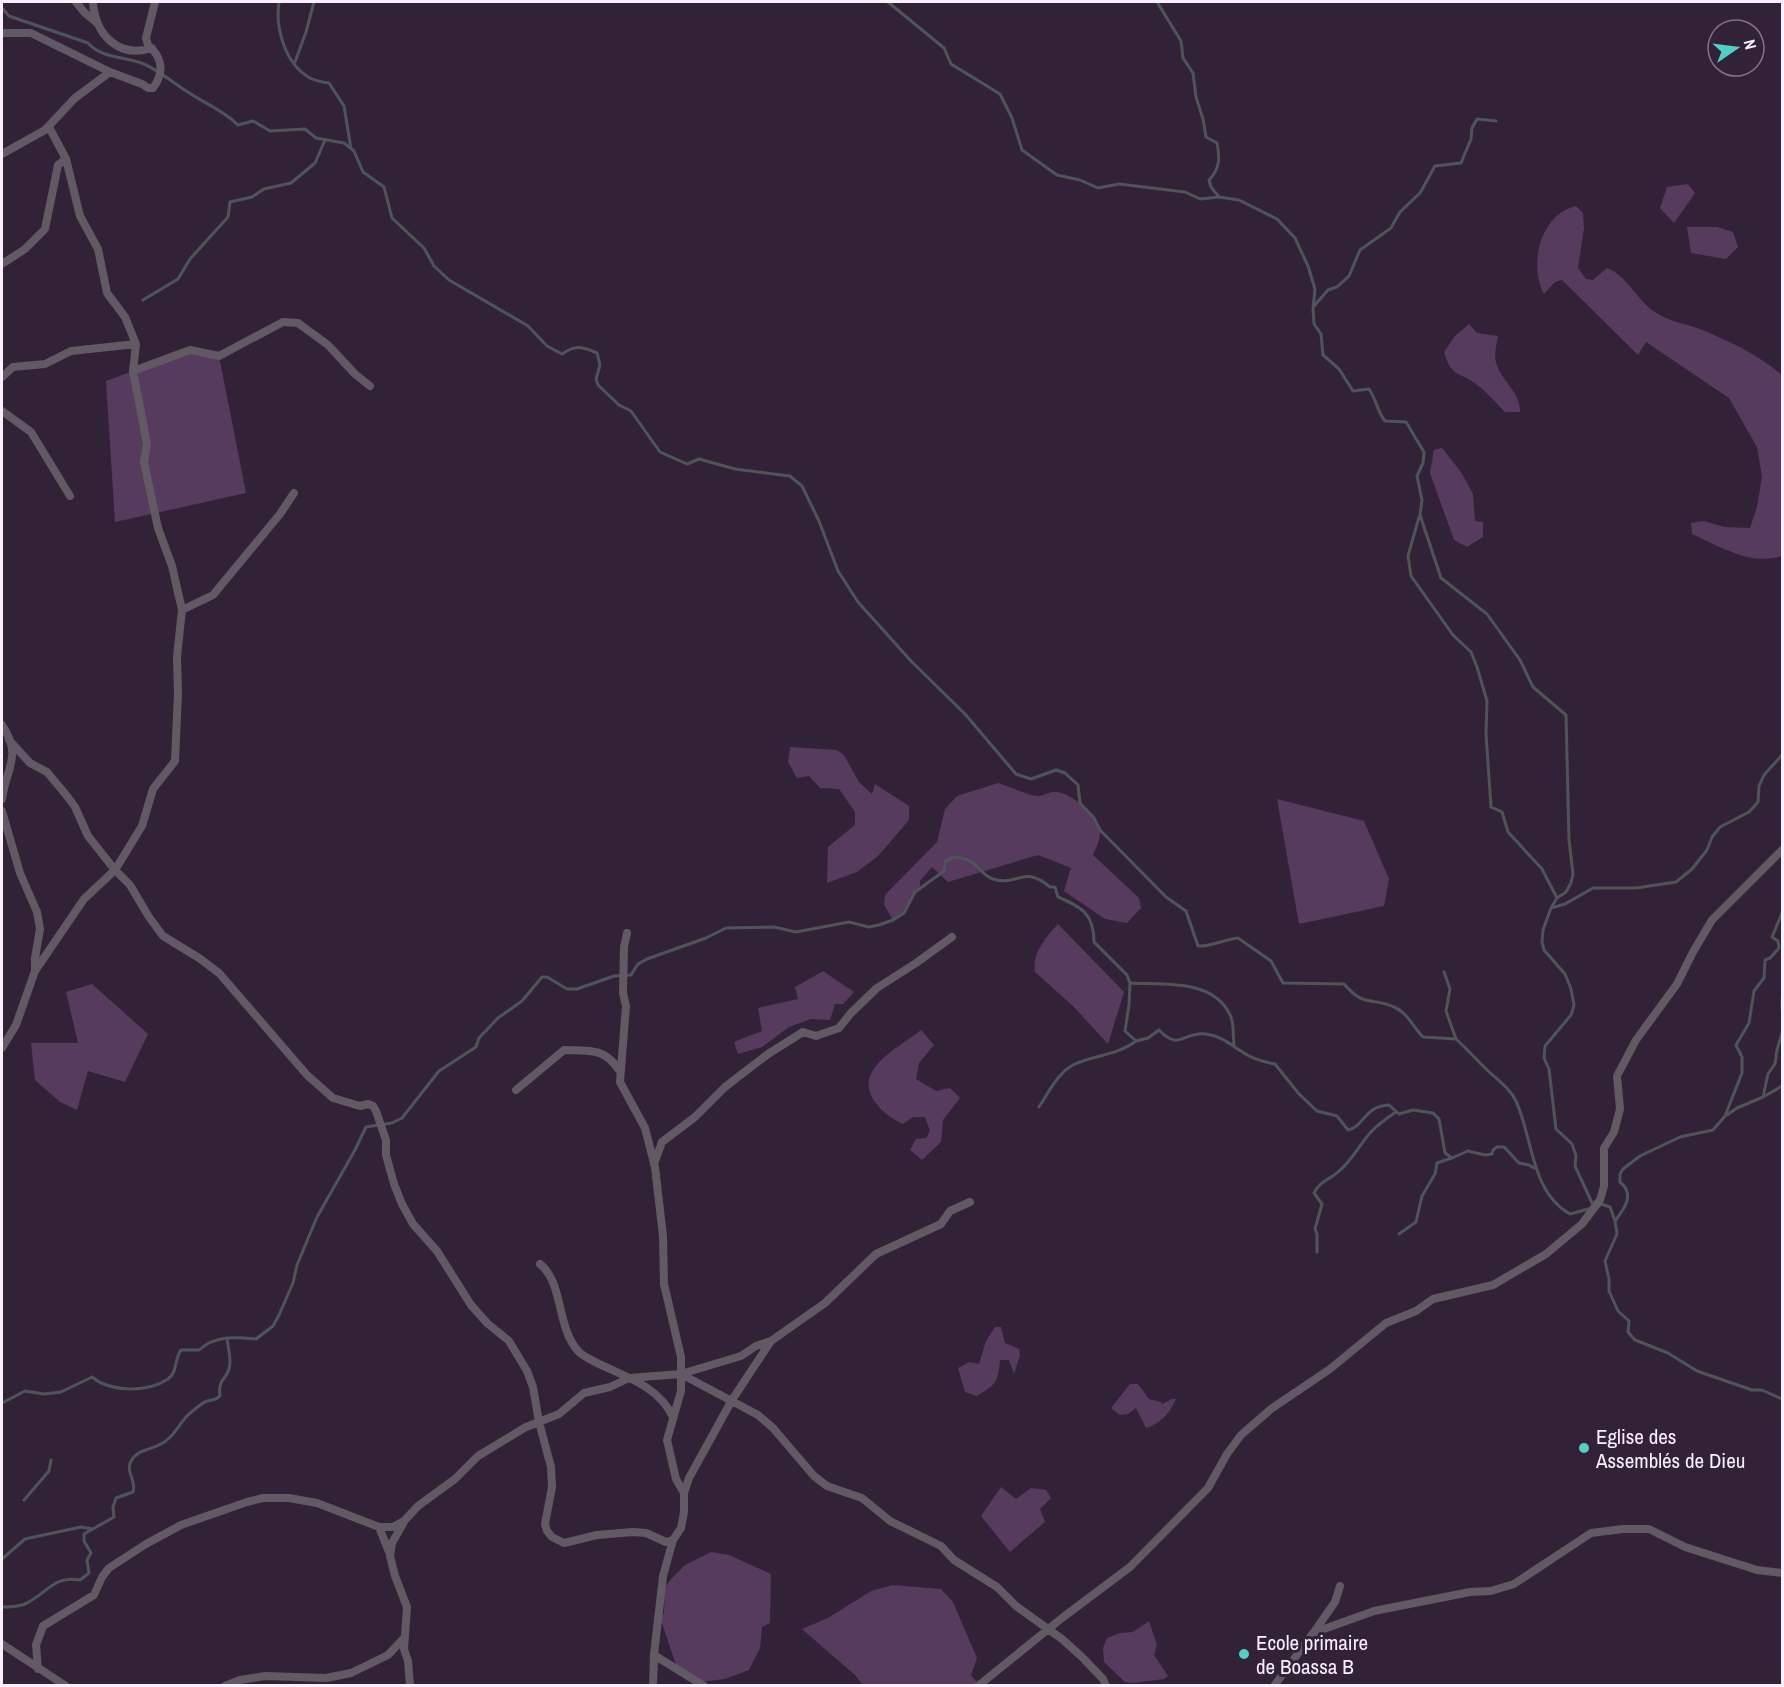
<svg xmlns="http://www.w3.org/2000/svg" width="1784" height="1687" viewBox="0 0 1784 1687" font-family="'Archivo Narrow',sans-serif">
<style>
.green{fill:#563b5f}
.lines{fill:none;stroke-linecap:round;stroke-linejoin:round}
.stream{stroke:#4e5558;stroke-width:3}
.minor{stroke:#615964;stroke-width:8}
.poi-dot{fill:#55cec5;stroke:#322238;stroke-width:2}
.labels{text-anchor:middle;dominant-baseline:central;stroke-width:6;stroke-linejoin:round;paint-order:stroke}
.poi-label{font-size:21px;fill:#faeffd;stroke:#322238;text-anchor:start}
</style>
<rect width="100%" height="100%" fill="#322238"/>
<path class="green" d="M1688,184L1695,193L1674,223L1660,208L1667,187Z
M1576,206L1583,213L1584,228L1578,268L1586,279L1593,280L1607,268C1629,277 1637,302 1658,314C1669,321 1685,324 1697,328C1728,340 1757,354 1782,375V556C1751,566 1721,547 1692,534L1691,523L1704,521L1724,527L1750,528L1757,507L1762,477L1757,447L1729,398L1646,342L1638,355L1562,280L1555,282L1544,294C1528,263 1541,214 1576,206Z
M1687,227H1717L1733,232L1738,247L1726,259L1691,253Z
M1469,324L1477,333L1498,336C1497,342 1495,350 1495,356C1496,378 1521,390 1520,412H1505C1496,403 1487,392 1477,385C1460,371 1451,378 1444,352L1455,336Z
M190,350L219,356L246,493L115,522L106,381Z
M1442,448L1461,472L1473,494L1475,521L1483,522V537L1467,547L1454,540L1430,473L1434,450Z
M790,747L837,750L844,755L859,782L872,794L875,784L909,806V820L878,856L857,872L827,883L828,847L855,825V812L839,789L820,788L809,776L797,778L788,762Z
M998,783C1008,786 1029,796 1039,796C1046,795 1051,791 1057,792C1072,793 1100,818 1100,832C1100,841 1096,848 1093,855L1139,898L1141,908L1127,923L1105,919L1064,891L1071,868L1038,855L948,882L932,867L920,881V889L915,893L904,913L893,920L884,905L885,895L937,842L945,809L957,796Z
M1277,799L1364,821L1389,879L1384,906L1299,924Z
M1058,924L1124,992L1108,1044L1074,1007L1035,972C1032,953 1046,937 1058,924Z
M823,971L854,992L843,1004H835L830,1020L811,1019L789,1027L762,1047L738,1054L734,1042L762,1031L758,1008L798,999L795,987Z
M92,984L148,1034L125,1082L88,1071L77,1110L60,1102L35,1080L31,1043H78L66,992Z
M921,1030L934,1045L919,1063L916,1079L936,1091L950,1088L960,1098L943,1120L941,1142L922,1160L910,1150L916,1139L926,1138L930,1131L925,1117H913L903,1124C881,1114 856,1090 876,1066C885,1054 908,1040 921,1030Z
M995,1327H1001L1005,1343L1019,1349L1020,1355L1014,1374L1009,1360H1000C998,1383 996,1384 977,1396L965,1392L958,1368L969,1362L979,1364L986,1341Z
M1130,1384H1138L1149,1399L1161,1402L1162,1404L1172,1399H1176C1170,1413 1160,1424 1146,1428L1136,1408L1128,1414L1120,1415L1111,1408Z
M1001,1487L1016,1499L1031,1488L1046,1490L1051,1498L1040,1509L1045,1522L1010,1552L981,1516Z
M711,1552L729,1555L771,1574L770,1623L762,1627L760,1648L749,1670L725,1679L699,1682L677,1668L661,1620L664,1612L665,1587L672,1578L685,1565Z
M893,1585L941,1589L953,1602L977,1658L971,1675L979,1685H863L855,1675L802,1629L828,1618L871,1591Z
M1149,1621L1157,1645L1154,1655L1168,1676L1164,1679L1133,1683L1125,1682L1104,1662L1103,1648L1107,1638L1120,1633L1133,1632Z"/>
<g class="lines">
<path class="stream" d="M279,2C275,28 285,64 310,78C316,81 322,82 329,83L344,106L351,149
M888,2L944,48L951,64L1000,94L1012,118L1022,150L1057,175L1080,180L1098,188L1119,184L1185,192L1200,199L1219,197L1239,200L1277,219L1295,238L1308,266L1315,289L1313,309L1314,324L1321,334L1323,355L1339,369L1353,391L1369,389C1376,399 1377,411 1385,421L1406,422L1424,452L1423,463L1417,476L1422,500L1420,515L1441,578L1487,614L1520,660L1533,687L1566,715L1569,840L1573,874L1571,883L1566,892L1557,898L1551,908L1543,930L1542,942L1544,950L1565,974L1571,989L1574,1005L1571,1015L1545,1046L1544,1058L1549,1069L1556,1129L1572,1144L1576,1156L1575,1166L1593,1205
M1157,2L1181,41L1183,58L1193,73L1196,97L1203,119L1206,137L1217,143C1220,157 1220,169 1209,180L1211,187L1219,197
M2,8L9,16L88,43C102,59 125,56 144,64C162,72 175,85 191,94C208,105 224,111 238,125L253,121L270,131L305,129L316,138L344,143L354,151L363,172L384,187L392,218L424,248L434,266L449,280L528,326L547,346L562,354C576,344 583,347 597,353L600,365L596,379L598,385L619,405L631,411L660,452L687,464L699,459L735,469L790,476L802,486L819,521L838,571L858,602L911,661L965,714L1016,774L1031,779L1056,770L1065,773L1078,785L1080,803L1094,818L1100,830L1166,897L1186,911L1198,946C1211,947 1225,939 1238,938L1271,961L1283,983L1344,984C1366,1009 1369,996 1394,1007C1407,1012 1413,1027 1423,1037L1456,1039C1466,1048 1475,1058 1485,1068C1496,1079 1509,1087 1516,1101C1533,1138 1531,1193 1570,1214L1592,1208
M295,62L306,32L314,2
M143,300L178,279L190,259L228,217L230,202L252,197L264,189L291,183L315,163L325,140
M1314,306L1328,290L1337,287L1349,276L1360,250L1391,228L1400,212L1420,193L1435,166L1461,163L1471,139L1472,128L1477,119L1496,121
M1419,517L1408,556L1411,576L1453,635L1471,652L1477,667L1487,701L1486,734L1491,807L1502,812L1508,832L1542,869L1557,898
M1551,908L1565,904L1593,888H1636L1676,882L1692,869L1707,850L1712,837L1720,827L1749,812L1758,802L1759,786L1764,775L1782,755
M1444,972L1450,989L1446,1011L1456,1039
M1130,983C1163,985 1215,978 1231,1017C1234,1026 1233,1036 1234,1045
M1782,999V1009
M1763,1097L1782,1086
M1039,1107C1049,1092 1058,1072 1075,1064C1095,1055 1118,1055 1136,1041
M1727,1115L1737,1108L1763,1097L1768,1074L1775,1064L1777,1050L1782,1033
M1598,1206L1601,1204L1610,1207L1615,1221L1617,1234L1605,1261L1609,1279V1291L1618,1311L1629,1321L1628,1332L1635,1340L1668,1353L1697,1371L1752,1390H1762L1782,1399
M1615,1221C1625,1208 1635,1194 1620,1182V1174L1623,1169L1640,1156L1680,1137L1713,1130L1725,1116L1742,1073V1057L1736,1045L1749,1023L1754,991L1764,978L1765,960L1770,958L1779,948L1778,941L1772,937L1782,913
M1399,1234L1416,1222L1422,1196L1435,1174L1437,1163L1452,1158
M1317,1252V1234L1315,1229L1322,1204L1314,1193C1320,1181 1329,1180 1338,1172C1352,1161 1359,1145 1371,1132C1378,1124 1387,1118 1396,1112
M2,1403L25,1391L44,1394L61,1392L92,1377C110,1392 147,1393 168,1379C178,1372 174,1359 181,1350H199C215,1335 235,1337 256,1339L273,1326L279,1315L293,1283L297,1265L317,1217L355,1150L366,1127L392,1123L402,1118L439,1071L476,1047L479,1038L498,1018L522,1001L542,977H547L567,989H577L614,976L631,975L638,964L647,959L706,938L726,928L774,927L796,932L849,922L869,927L879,925L893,920L904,913L915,892L944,871L945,862L953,857C979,858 977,873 993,879C1018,887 1023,864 1050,887H1055L1058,897C1082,907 1094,914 1094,942L1127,975L1130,983L1129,1005L1125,1031L1136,1041L1148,1038L1159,1030C1180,1052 1183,1031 1206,1034C1222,1036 1231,1045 1244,1053C1253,1059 1264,1062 1275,1064L1299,1094L1317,1111L1337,1116L1348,1130C1365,1126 1364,1106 1389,1105L1399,1114L1413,1110L1433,1113L1439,1119L1445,1153L1452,1158L1468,1151L1485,1155L1492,1154L1493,1150L1497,1147H1504L1519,1163L1529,1165L1534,1168
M24,1500L49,1471L51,1460
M2,1559L25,1539L81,1527L93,1529
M2,1607C9,1607 18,1607 25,1604C47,1594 53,1575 80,1580L89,1573L87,1560L91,1553L84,1541V1534L114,1517L113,1507L116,1498L133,1492C137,1481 125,1472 131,1461C137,1450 149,1450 159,1445C173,1439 178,1425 188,1415C193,1411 201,1403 207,1401C213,1400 215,1400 220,1396C218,1378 225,1382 229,1369C232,1359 228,1348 227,1338"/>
<path class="minor" d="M76,2L84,12L97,23
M93,2C95,34 118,59 152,48
M2,33H31L110,72
M2,154L45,130L75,98L110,72L142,84L148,88H153C165,72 162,57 148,45L146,38L155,2
M2,264L25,249L45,229L58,165L66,159
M133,371L190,350L219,356L283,322L298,323L328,345L355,374L370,386
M2,377L13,367L45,364L71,351L136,344
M2,411L31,432L70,496
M182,610L213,595L280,514L294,493
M2,725C23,756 6,768 2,799
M9,740L30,763L47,772L67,796L75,807L88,836L115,870L130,885L149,917L163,936L199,958L219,973L307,1075L333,1098L360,1106L368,1104L373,1106L376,1111L386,1140V1155L394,1184L402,1204L413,1224L437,1251L471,1305L487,1323L509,1341L527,1371L533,1387L539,1422L551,1467L552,1487L545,1524L547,1531L552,1537L564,1543L597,1535L633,1532L646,1533L666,1542L673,1540
M2,811L20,873L37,912L40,929L35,958V971L16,1025L2,1048
M627,933L624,947L623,993L626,1006L620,1082L645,1128L655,1167L663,1236L664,1284L681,1357V1391L667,1440L676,1479L684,1493V1512L681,1528L673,1540L663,1576L654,1655L653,1686
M35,971L84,899L115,870L142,826L153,789L175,761L178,693L177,657L182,610L172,566L158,528L144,462L147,444L133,371L136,344L125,317L107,293L98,249L80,216L66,159L49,127
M516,1090L564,1050C588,1051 604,1047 619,1070
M654,1164L662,1142L695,1117L725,1087L768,1054L803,1032L816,1036L839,1028L851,1013L877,988L916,963L952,937
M540,1264C564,1283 556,1328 579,1352C584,1357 592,1360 599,1364C627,1377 659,1387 673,1417
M681,1374L758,1415L773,1428L814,1476L827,1486L862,1498L890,1521L941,1546L954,1560L997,1587L1016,1606L1062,1639L1082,1657L1103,1679L1106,1686
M684,1493L689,1478L732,1400L771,1341L825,1303L876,1254L941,1224L950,1211L970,1202
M379,1527L389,1552
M1314,1632L1335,1602L1340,1586
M2,1644L66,1686
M654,1655L704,1686
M38,1669L36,1645L43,1626L94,1595L102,1577L109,1568L146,1544L181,1525L247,1502L263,1498H289L317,1503L379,1527H393L402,1522
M225,1686L240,1680L265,1676L326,1678L351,1673L388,1655L404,1638
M410,1686L408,1661L404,1649L407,1607L395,1576L390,1556L392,1543L405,1520L418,1506L455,1479L478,1456L526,1427L559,1414L584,1393L610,1387L629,1378L681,1374L741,1356L756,1346L771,1341
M978,1686L1062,1618L1130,1567L1208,1488L1227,1454L1241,1435L1271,1409L1330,1369L1386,1323L1416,1311L1433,1299L1493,1285L1546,1254L1582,1224L1600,1200L1604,1186V1148L1614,1132L1620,1109L1617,1076L1636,1040L1677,984L1693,952L1712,920L1782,850
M1274,1686L1313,1633L1374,1611L1470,1592L1491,1591L1514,1584L1591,1533L1623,1529H1649L1685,1547L1757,1570L1782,1573"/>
</g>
<g class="poi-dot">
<circle cx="1584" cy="1448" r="6"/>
<circle cx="1244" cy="1654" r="6"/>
</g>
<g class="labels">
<g class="poi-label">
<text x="1596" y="1436">Eglise des<tspan x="1596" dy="24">Assemblés de Dieu</tspan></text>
<text x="1256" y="1642">Ecole primaire<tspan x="1256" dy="24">de Boassa B</tspan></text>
</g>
</g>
<rect width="1784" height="1687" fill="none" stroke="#faeffd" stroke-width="6"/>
<g transform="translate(1736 48) rotate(76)"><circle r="28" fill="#322238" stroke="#827487" stroke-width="1.5"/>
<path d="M0-4.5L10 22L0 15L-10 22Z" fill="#55cec5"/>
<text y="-9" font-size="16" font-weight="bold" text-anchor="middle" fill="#faeffd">N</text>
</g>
</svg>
